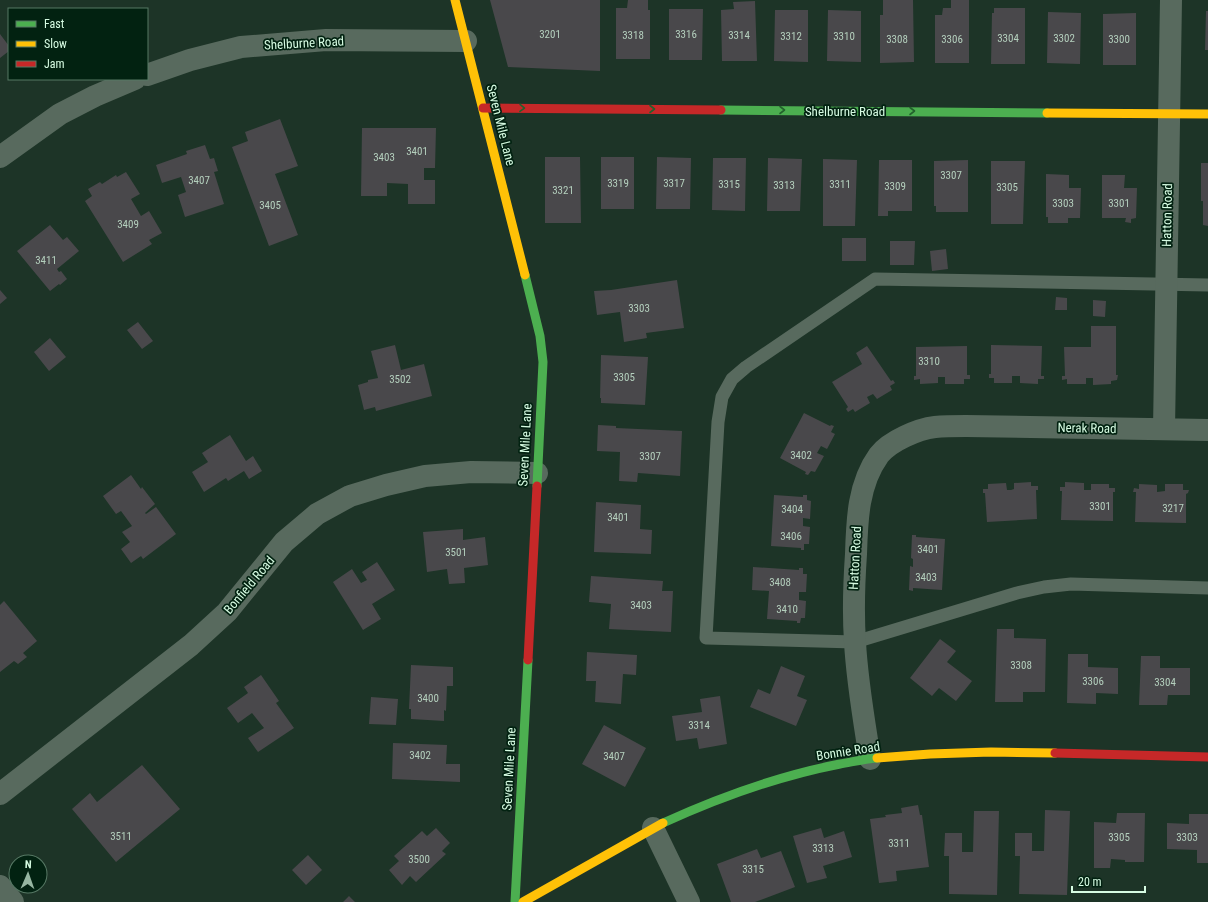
<svg xmlns="http://www.w3.org/2000/svg" width="1208" height="902" viewBox="0 0 1208 902" font-family="'Roboto Condensed',sans-serif">
<style>
.building{fill:#49484b}
.lines{fill:none;stroke-linecap:round;stroke-linejoin:round}
.lane{stroke:#586a5e;stroke-width:13}
.street{stroke:#586a5e;stroke-width:22}
.fast{stroke:#4caf50;stroke-width:9}
.slow{stroke:#ffc107;stroke-width:9}
.jam{stroke:#c62828;stroke-width:9}
.oneway{stroke:#23612d}
.labels{text-anchor:middle;dominant-baseline:central;stroke-width:3.5;stroke-linejoin:round;paint-order:stroke}
.number-label{font-size:11px;fill:#b4cfbd}
.street-label{font-size:13px;fill:#d7fce3;stroke:#022211}
</style>
<rect width="100%" height="100%" fill="#1d3427"/>
<path class="building" d="M490,0H600V71L508,67Z
M628,0H648V10H650V59H616V8H627Z
M883,0H913L914,62L880,63V15H883Z
M951,0H969V63H935V15H942L943,8H951Z
M755,1L757,61H722L721,10L734,9L733,2Z
M994,8H1025V64H991L992,13H994Z
M669,9H703L702,60H669Z
M775,10H808V62L774,61Z
M828,10L861,11V62L827,61Z
M1206,11H1208V50H1205Z
M1048,12L1081,13L1080,64L1047,63Z
M1136,13V65H1103V14Z
M0,34L9,46V51L0,58Z
M280,119L298,166L275,174L298,235L269,246L232,147L248,141L245,132Z
M362,128H436L435,168H424V180H435V204H408V184L387,183V196H361Z
M205,145L210,159L214,158L218,171L214,172L224,204L185,217L178,195L186,192L181,177L162,183L156,165L187,154L186,151Z
M545,157H580L581,223H545Z
M601,157H634V209H601Z
M657,157L691,158L690,209H656Z
M713,158H746L745,211L712,210Z
M768,158L802,159L800,211H767Z
M823,159L857,160L855,226H823Z
M879,160H912V211H888V216H878Z
M968,160V212H936V206H934V161Z
M991,161H1025L1023,224H991Z
M1201,163H1208V226L1203,225V201H1201Z
M126,172L140,194L131,199L141,216L149,211L162,233L149,240L152,244L123,262L85,201L92,196L88,189L100,182L102,184L116,175L117,177Z
M1046,174L1069,175V188H1081L1080,218H1068V223H1048V217H1046Z
M1102,175H1125L1124,188H1137L1136,218L1131,219V223L1125,222L1126,218H1102Z
M50,225L63,240L67,237L79,251L57,269L59,272L61,271L67,279L60,285L59,284L50,291L17,251Z
M842,238H866V261H842Z
M890,241H915L914,265H890Z
M946,249L948,269L932,271L930,251Z
M677,280L684,328L646,333L647,338L624,342L620,312L597,315L594,291L611,290Z
M0,290L7,298L0,304Z
M1056,297L1067,298V310H1055Z
M1093,300L1106,301L1105,317L1093,316Z
M138,322L153,341L142,349L127,330Z
M1091,326H1116V375H1118L1117,380L1111,381V384L1093,385V378H1086V384H1067V379L1062,380V376H1065L1064,347H1091Z
M50,338L66,357L49,371L34,352Z
M395,345L401,370L424,364L432,396L376,411L375,407L364,410L358,385L368,382V380L378,378L371,351Z
M991,345L1042,346L1041,376H1044V379H1038V384L1020,383V376H1012V383H994V378H989V374H991Z
M867,346L891,381L893,380L895,383L890,386L892,390L877,399L873,394L867,397L870,403L855,412L853,409L848,412L846,409L848,407L832,382L862,364L856,353Z
M967,346V375H970V379H964V384H945V377H938V383L920,384V379L914,380V376H916V347Z
M601,355L648,357L645,405L601,403V398H600Z
M804,413L830,426L831,425L834,426L831,432L835,434L827,449L821,446L817,453L824,456L815,472L811,471L808,475L805,474L806,472L780,458Z
M598,425L616,426V428L682,431L680,476L638,473L637,482L619,481L620,452L597,451Z
M230,435L246,461L253,456L262,471L249,479L244,471L228,481L226,478L204,492L192,472L208,462L202,453Z
M131,475L141,489L142,487L155,504L145,513L146,514L156,507L176,534L143,559L141,556L131,563L121,549L130,542L122,532L132,526L121,511L116,514L103,496Z
M1031,482V486H1038V490H1036L1037,519L987,522L985,493H983V489H988V484L1006,483L1007,490H1011L1014,489V483Z
M1065,482L1084,483V490H1091V484H1109V488H1115V492H1113V521L1061,520L1062,491H1060V487H1065Z
M1139,484L1157,485V492L1165,491V484H1183V490H1189L1188,493L1186,494V523L1135,522L1136,492H1133L1134,488L1139,489Z
M774,495L803,497V495H807V500L811,501L810,519L803,518V526L810,527L809,544H804V550H801V548L771,546Z
M596,502L641,505L640,529L652,530L651,554L594,552Z
M463,529V540L485,537L488,565L464,568L465,583L449,584L447,569L427,572L423,532Z
M912,535H916V537L945,539L942,590L913,588V591L909,590L910,566L913,567V559L911,558Z
M377,562L395,590L372,604L381,619L363,630L333,582L352,569L361,583L367,580L362,572Z
M753,567L799,570V568H803V574H807L806,592H799V600L806,601L805,618H801L800,623H797V621L767,619L769,591L752,590Z
M591,576L663,581L662,591H673L671,632L609,629L611,604L589,602Z
M4,601L37,641L23,653L27,657L18,664L14,661L0,672V605Z
M997,629H1014V638L1046,639L1045,692H1023V702H995Z
M940,639L956,651L947,662L972,681L956,701L939,688L932,696L910,678Z
M587,652L637,655L636,675L623,674L621,704L595,702L596,681H586Z
M1068,654H1088V667L1118,668V694L1096,693V704L1067,703Z
M1141,656H1160V668H1190V695H1168L1167,705H1139Z
M411,665L453,667V686H447L446,711L444,710V721L411,719V709H409Z
M781,666L805,676L797,696L807,700L796,726L750,707L758,689L770,694Z
M261,675L279,701L276,703L294,728L258,752L248,738L264,728L252,713L238,723L227,708L248,693L244,687Z
M720,696L727,744L699,749L697,738L676,741L672,716L702,712L700,699Z
M371,697L398,699L396,725L369,724Z
M604,725L646,748L625,787L582,764Z
M393,743L447,745L446,764H460V782L392,779Z
M142,765L180,809L116,862L72,809L90,793L97,802Z
M918,805L920,815H922L929,867L896,871L897,881L879,883L870,819L886,817L885,815L902,813L901,808Z
M1045,810L1070,811L1067,895L1019,894L1020,856H1015V833H1032V851H1044Z
M974,811H999L997,895L949,894V856H944L945,833H962V852H973Z
M1117,813H1145L1144,862H1125V860L1111,859L1110,868H1094V822L1116,823Z
M1189,814H1208V863H1197V850L1167,849V823L1189,824Z
M436,828L450,843L442,851L446,854L416,882L410,876L402,885L389,870L399,861L394,856L422,831L427,836Z
M821,828L824,838L844,831L852,857L823,866L827,878L807,883L793,836Z
M757,849L761,858L781,851L795,887L755,902H731L717,864Z
M308,855L322,870L306,885L292,870Z
M349,896L355,902H343Z"/>
<g class="lines">
<path class="lane" d="M1208,285L875,279L746,367L732,379L722,397L718,422L706,638L855,642L1017,593L1044,587L1071,584L1208,588"/>
<path class="street" d="M147,75L190,60L241,47L326,40L466,41
M0,157L60,114L95,96L135,79
M1164,429L1171,0
M870,759C864,720 857,681 855,642C853,613 854,583 856,554C857,520 858,484 879,455C890,441 918,429 935,427C945,426 956,426 966,426L1208,430
M0,794L191,645L227,612L284,542L317,514L350,496L386,485L425,476L471,472L537,473
M653,828L689,902
M0,886L13,902"/>
<path class="fast" d="M721,110L1047,113
M525,275L540,336L543,362L537,486
M663,823C720,797 778,776 840,764C852,762 864,759 877,758
M515,902L528,660"/>
<path class="slow" d="M455,0L525,275
M1047,113L1208,114
M877,758L930,754L991,752L1055,753
M523,902L663,823"/>
<path class="jam" d="M483,108L721,110
M528,660L537,486
M1055,753L1208,757"/>
</g>
<defs><path id="oneway-chevron" d="M-2-3.5L2.5 0L-2 3.5" fill="none" stroke-width="1.6" stroke-linecap="round" stroke-linejoin="round"/></defs>
<g class="oneway">
<use href="#oneway-chevron" transform="translate(522 108) rotate(1)"/>
<use href="#oneway-chevron" transform="translate(652 109)"/>
<use href="#oneway-chevron" transform="translate(782 110)"/>
<use href="#oneway-chevron" transform="translate(912 111)"/>
</g>
<g class="labels">
<g class="number-label">
<text x="550" y="34">3201</text>
<text x="686" y="34">3316</text>
<text x="633" y="35">3318</text>
<text x="739" y="35">3314</text>
<text x="791" y="36">3312</text>
<text x="844" y="36">3310</text>
<text x="1008" y="38">3304</text>
<text x="1064" y="38">3302</text>
<text x="897" y="39">3308</text>
<text x="952" y="39">3306</text>
<text x="1119" y="39">3300</text>
<text x="417" y="151">3401</text>
<text x="384" y="157">3403</text>
<text x="951" y="175">3307</text>
<text x="199" y="180">3407</text>
<text x="618" y="183">3319</text>
<text x="674" y="183">3317</text>
<text x="729" y="184">3315</text>
<text x="840" y="184">3311</text>
<text x="784" y="185">3313</text>
<text x="895" y="186">3309</text>
<text x="1007" y="187">3305</text>
<text x="563" y="190">3321</text>
<text x="1063" y="203">3303</text>
<text x="1119" y="203">3301</text>
<text x="270" y="205">3405</text>
<text x="128" y="224">3409</text>
<text x="46" y="260">3411</text>
<text x="639" y="308">3303</text>
<text x="929" y="361">3310</text>
<text x="624" y="377">3305</text>
<text x="400" y="379">3502</text>
<text x="801" y="455">3402</text>
<text x="650" y="456">3307</text>
<text x="1100" y="506">3301</text>
<text x="1173" y="508">3217</text>
<text x="792" y="509">3404</text>
<text x="618" y="517">3401</text>
<text x="791" y="536">3406</text>
<text x="928" y="549">3401</text>
<text x="456" y="552">3501</text>
<text x="926" y="577">3403</text>
<text x="780" y="582">3408</text>
<text x="641" y="605">3403</text>
<text x="787" y="609">3410</text>
<text x="1021" y="665">3308</text>
<text x="1093" y="681">3306</text>
<text x="1165" y="682">3304</text>
<text x="428" y="698">3400</text>
<text x="699" y="725">3314</text>
<text x="420" y="755">3402</text>
<text x="614" y="756">3407</text>
<text x="121" y="836">3511</text>
<text x="1119" y="837">3305</text>
<text x="1187" y="837">3303</text>
<text x="899" y="843">3311</text>
<text x="823" y="848">3313</text>
<text x="419" y="859">3500</text>
<text x="753" y="869">3315</text>
</g>
<g class="street-label">
<text transform="translate(304 43) rotate(-3)">Shelburne Road</text>
<text x="845" y="111">Shelburne Road</text>
<text transform="translate(501 125) rotate(76)">Seven Mile Lane</text>
<text transform="translate(1167 215) rotate(-89)">Hatton Road</text>
<text transform="translate(1087 428) rotate(1)">Nerak Road</text>
<text transform="translate(525 445) rotate(-87)">Seven Mile Lane</text>
<text transform="translate(855 558) rotate(-87)">Hatton Road</text>
<text transform="translate(249 585) rotate(-50)">Bonfield Road</text>
<text transform="translate(848 751) rotate(-9)">Bonnie Road</text>
<text transform="translate(509 769) rotate(-87)">Seven Mile Lane</text>
</g>
</g>
<rect x="8" y="8" width="140" height="72" fill="#022211" stroke="#577965"/>
<rect x="16" y="21" width="20" height="6" fill="#4caf50" stroke="#577965"/>
<text x="44" y="28" font-size="12" fill="#d7fce3">Fast</text>
<rect x="16" y="41" width="20" height="6" fill="#ffc107" stroke="#577965"/>
<text x="44" y="48" font-size="12" fill="#d7fce3">Slow</text>
<rect x="16" y="61" width="20" height="6" fill="#c62828" stroke="#577965"/>
<text x="44" y="68" font-size="12" fill="#d7fce3">Jam</text>
<g transform="translate(28 874) rotate(2)"><circle r="19" fill="#022211" stroke="#577965"/>
<path d="M0-3L7 15L0 10L-7 15Z" fill="#96b6a1"/>
<text y="-6" font-size="11" font-weight="bold" text-anchor="middle" fill="#d7fce3">N</text>
</g>
<path d="M1072 886v6h73v-6" fill="none" stroke="#d7fce3" stroke-width="2"/>
<text x="1078" y="886" font-size="12" fill="#d7fce3" stroke="#022211" stroke-width="3" paint-order="stroke">20 m</text>
</svg>
